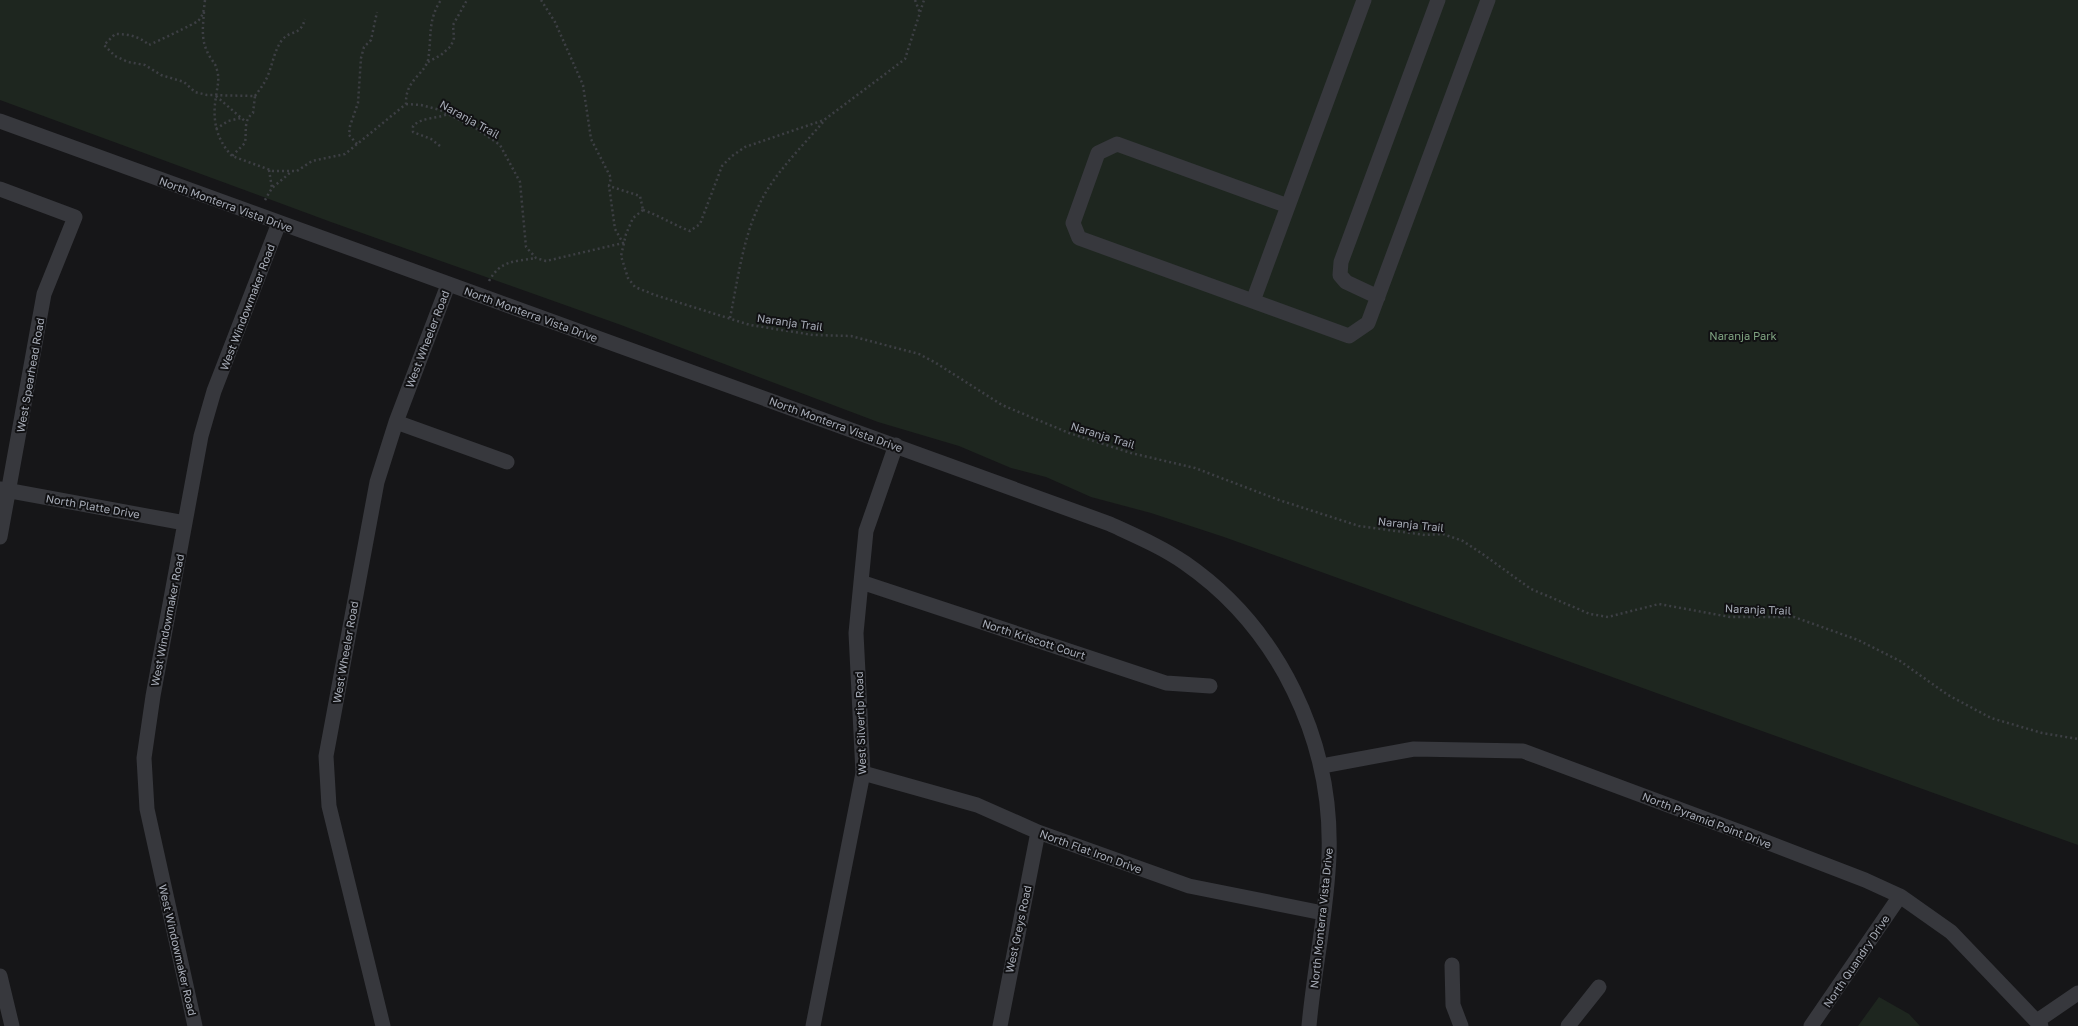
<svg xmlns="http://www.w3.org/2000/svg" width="2078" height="1026" viewBox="0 0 2078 1026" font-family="'Golos Text',sans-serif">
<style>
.green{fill:#1e261f}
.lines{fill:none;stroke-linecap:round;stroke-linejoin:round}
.path{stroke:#3d3f44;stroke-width:2.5;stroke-dasharray:2 3;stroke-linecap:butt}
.minor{stroke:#37383d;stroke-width:15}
.labels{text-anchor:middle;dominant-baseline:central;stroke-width:4;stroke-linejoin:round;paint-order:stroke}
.street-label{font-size:11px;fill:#a8adb8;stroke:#111113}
.park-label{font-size:11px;fill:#7fa381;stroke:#111113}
</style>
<rect width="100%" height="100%" fill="#161618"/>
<path class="green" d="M0,0H2078V845L1224,537L1151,513L1091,497L1046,477L1011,468L959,446L878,422L621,325L331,222L0,100Z
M1879,997L1909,1014L1920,1026H1858Z"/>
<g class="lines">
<path class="path" d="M205,0C204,8 204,15 198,21C194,24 156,42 149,45C139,36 128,34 115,34L104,45L115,56L128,62L145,65L161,75L184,82L195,92L207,95L255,96L253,113C243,121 247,130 245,143L232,156L273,171H297L312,161L345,154L406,104C405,80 424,75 428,60C432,38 427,21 441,0
M541,0L555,22L583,85L591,139L611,178L609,186L640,196L643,210
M915,0L920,13
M204,12C203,25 201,39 207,51C209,58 216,63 217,70C220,80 217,87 216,97C212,119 216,139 232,156
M428,62L441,55L451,46L454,38L453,25L467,0
M216,96L246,122
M255,96C260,89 265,83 268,75C273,63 274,51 282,40C291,29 300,37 305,19
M406,104L421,105L440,110L477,129L500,145L520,182L526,247L536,258L546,261L623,243L615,229L609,186
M216,129L228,121L241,118
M357,144L349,135L350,126L358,103L361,58L364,47L371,40L377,12
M440,146L431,139L413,132V126C422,117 436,119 448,114
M269,170L272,188
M265,200L272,188L291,172
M643,210L633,218L626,234L621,256L628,278L635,287L655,295L750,325L813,335L851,336L919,354L936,363L1002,405L1069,433L1131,453L1195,468L1279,500L1359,526L1425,535L1443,534L1463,541L1484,555L1531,589L1590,614L1608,617L1659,604L1730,617H1794L1858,640L1900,661L1948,695L1991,718L2042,733L2078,739
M643,210C660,216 674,225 690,231L700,224L722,166L732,156L745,147L824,120L905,59L924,0
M489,281C501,260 513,262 536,258
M730,318C739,274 744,226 769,187C785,163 806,142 824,121"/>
<path class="minor" d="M0,121L1110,524C1136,536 1162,547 1185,563C1279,628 1333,741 1329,855C1327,912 1314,969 1309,1026
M0,189L75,217L44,294L0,537
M1288,206L1117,144L1098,153L1073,223L1079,238L1349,336L1368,323L1488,0
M1378,297L1346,282L1340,275L1341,262L1438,0
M1253,301L1364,0
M396,422L507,462
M0,489L185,523
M861,582L1166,683L1210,686
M1322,766L1414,749L1523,751L1743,833L1865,880L1900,896L1951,932L2041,1026
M863,773L977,805L1038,832L1189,886L1323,913
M1452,965L1453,1005L1461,1026
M0,976L12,1026
M2037,1021L2078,993
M195,1026L147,809L144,758L153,696L201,436L214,391L279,223
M383,1026L329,806L326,756L377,482L396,422L448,285
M813,1026L863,773L856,633L866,531L896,445
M1000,1026L1038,832
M1568,1026L1599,987
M1811,1026L1900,896"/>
</g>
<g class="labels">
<g class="street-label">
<text transform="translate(470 119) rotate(29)">Naranja Trail</text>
<text transform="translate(226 204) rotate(20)">North Monterra Vista Drive</text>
<text transform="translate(247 307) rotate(-69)">West Windowmaker Road</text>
<text transform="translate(531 314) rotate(20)">North Monterra Vista Drive</text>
<text transform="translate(790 322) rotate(8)">Naranja Trail</text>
<text transform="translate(427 339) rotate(-69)">West Wheeler Road</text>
<text transform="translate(30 375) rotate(-80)">West Spearhead Road</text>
<text transform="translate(836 424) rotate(20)">North Monterra Vista Drive</text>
<text transform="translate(1103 435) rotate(17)">Naranja Trail</text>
<text transform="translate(93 506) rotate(10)">North Platte Drive</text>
<text transform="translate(1411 524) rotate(6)">Naranja Trail</text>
<text transform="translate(1758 609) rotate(2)">Naranja Trail</text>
<text transform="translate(167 620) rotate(-79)">West Windowmaker Road</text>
<text transform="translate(1034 639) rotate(18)">North Kriscott Court</text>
<text transform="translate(345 652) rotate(-80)">West Wheeler Road</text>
<text transform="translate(860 723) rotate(-92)">West Silvertip Road</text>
<text transform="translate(1707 820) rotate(21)">North Pyramid Point Drive</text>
<text transform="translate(1091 851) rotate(20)">North Flat Iron Drive</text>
<text transform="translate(1321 918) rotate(-84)">North Monterra Vista Drive</text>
<text transform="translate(1018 929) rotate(-78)">West Greys Road</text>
<text transform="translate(178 950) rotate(77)">West Windowmaker Road</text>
<text transform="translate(1856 961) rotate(-56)">North Quandry Drive</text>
</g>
<g class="park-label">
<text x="1743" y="335">Naranja Park</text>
</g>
</g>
</svg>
